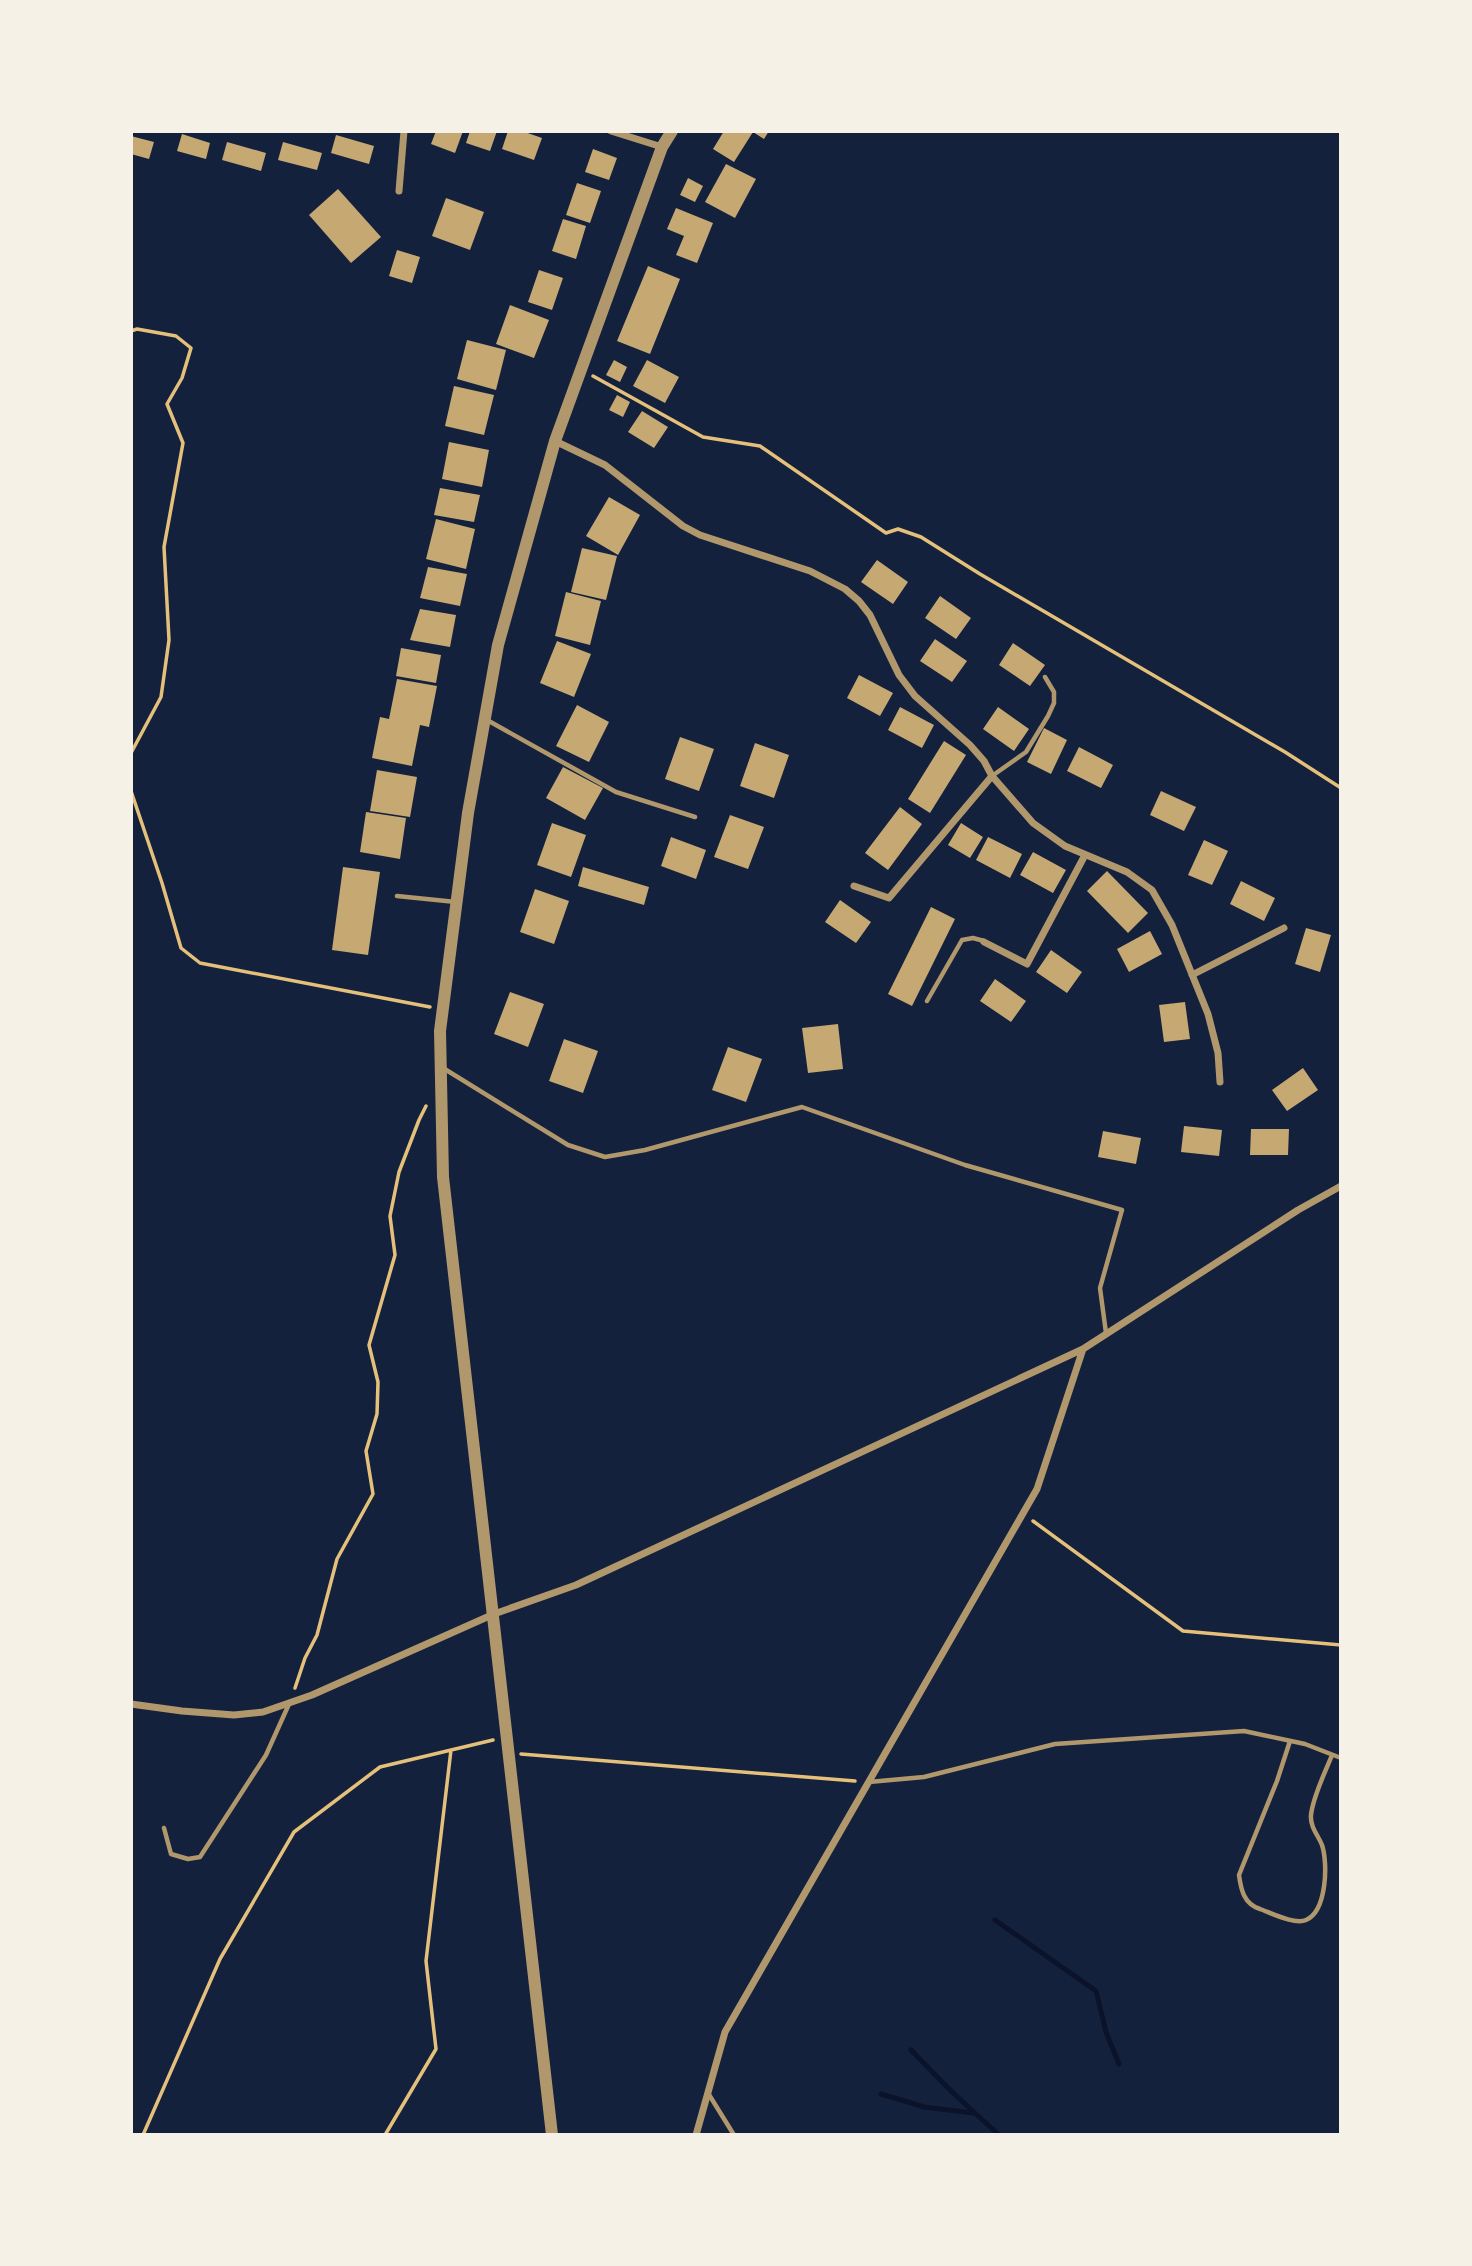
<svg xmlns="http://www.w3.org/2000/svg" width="1472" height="2266" viewBox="0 0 1472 2266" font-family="'Source Serif 4',serif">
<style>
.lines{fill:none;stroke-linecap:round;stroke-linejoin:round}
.stream{stroke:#0b132b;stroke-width:5}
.building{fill:#c6a872}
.path{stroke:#e5c07b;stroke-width:3.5}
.service{stroke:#b1986c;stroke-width:4.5}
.minor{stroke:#b1986c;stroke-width:7}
.tertiary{stroke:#b1986c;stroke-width:12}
</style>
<rect width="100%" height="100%" fill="#14213d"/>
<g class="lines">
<path class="stream" d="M995,1920L1096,1991L1106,2032L1119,2064
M911,2050L952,2092L999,2135
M881,2094L924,2107L973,2113"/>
</g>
<path class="building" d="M436,131H463L455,153L431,144Z
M470,131H497L490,151L466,143Z
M508,131H522L542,138L534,160L502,149Z
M724,131H769L764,139L753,132L734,162L713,149Z
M182,134L210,143L206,159L177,151Z
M336,135L374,146L369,164L331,153Z
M131,136L154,142L149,159L131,154Z
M227,142L266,153L261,171L222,160Z
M283,142L322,153L317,170L278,160Z
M593,149L617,158L609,180L585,172Z
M726,164L756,179L735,218L705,202Z
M688,178L703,186L695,202L680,195Z
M577,183L601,191L590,223L566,215Z
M338,189L381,237L351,263L309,215Z
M446,198L484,212L470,250L432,236Z
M676,208L713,223L697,263L676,255L684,236L667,229Z
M563,219L586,226L576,259L552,251Z
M397,250L420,257L412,283L389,276Z
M648,266L680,279L650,354L617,341Z
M539,270L563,278L552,310L528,302Z
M510,305L549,320L534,358L496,344Z
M467,340L506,350L496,390L457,379Z
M614,360L627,367L620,382L606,375Z
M647,360L679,377L665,403L633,386Z
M454,386L494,395L484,435L445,426Z
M617,395L630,402L623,417L609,410Z
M642,411L668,427L654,448L628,432Z
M449,442L489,450L482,487L442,479Z
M440,488L480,495L474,522L434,515Z
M609,497L640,515L618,555L586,536Z
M436,519L475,529L466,569L426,559Z
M582,548L617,556L606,600L571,592Z
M877,560L908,582L893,604L861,582Z
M428,567L467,574L460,606L420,598Z
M566,592L601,601L590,645L555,636Z
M940,596L971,618L956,639L925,618Z
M420,609L456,615L450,647L410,640Z
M935,639L967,661L952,682L920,661Z
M557,641L591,654L574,697L540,683Z
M1013,643L1045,665L1030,686L999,665Z
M401,648L441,655L436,683L396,676Z
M859,675L893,693L880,716L847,698Z
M397,679L437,686L429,727L420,725L412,766L372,758L380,717L389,719Z
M577,705L609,722L589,762L556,746Z
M900,707L934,725L922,748L888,730Z
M998,707L1029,729L1014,751L983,729Z
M1044,728L1067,740L1051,774L1027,762Z
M680,737L714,749L699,791L665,779Z
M944,741L966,755L930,813L908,799Z
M755,743L789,755L774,798L740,786Z
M1079,747L1113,765L1101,788L1067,771Z
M563,767L603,788L585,820L546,798Z
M377,770L417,777L410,817L370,811Z
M1161,791L1196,807L1184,831L1150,815Z
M900,807L922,824L888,870L865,853Z
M366,812L406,818L400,859L360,852Z
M730,815L764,827L748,869L714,857Z
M552,823L586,835L571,877L537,865Z
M961,823L983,837L970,858L948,845Z
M671,837L706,850L696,879L661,866Z
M988,837L1022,854L1010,878L976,860Z
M1204,840L1228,851L1212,885L1188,875Z
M1033,852L1066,870L1053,893L1020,875Z
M343,867L380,872L368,955L332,950Z
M583,867L649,887L644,905L578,886Z
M1107,871L1148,913L1128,933L1087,891Z
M1241,881L1275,898L1264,921L1230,904Z
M535,889L569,901L554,944L520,932Z
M840,900L871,922L856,943L825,922Z
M931,907L955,919L912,1006L888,994Z
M1306,928L1331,935L1320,972L1295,964Z
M1150,931L1162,954L1129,972L1117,949Z
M1051,950L1082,972L1067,993L1036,972Z
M995,979L1026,1001L1011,1022L980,1001Z
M510,992L544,1004L528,1047L494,1034Z
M1185,1002L1190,1039L1164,1042L1159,1005Z
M838,1024L843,1069L808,1073L802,1028Z
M564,1039L598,1051L583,1093L549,1081Z
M728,1047L762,1059L746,1102L712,1090Z
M1303,1068L1318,1090L1287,1111L1272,1090Z
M1184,1126L1222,1130L1219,1156L1181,1152Z
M1251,1129H1289L1288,1155H1250Z
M1103,1131L1141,1138L1136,1164L1098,1157Z"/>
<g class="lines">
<path class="path" d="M131,331L137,329L176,336L191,348L182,378L167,404L183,443L164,547L169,640L161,697L131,753
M593,376L703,437L760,446L886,533L898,529L921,537L980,574L1285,752L1341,788
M131,791L162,883L181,948L200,963L430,1007
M1033,1521L1183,1631L1341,1645
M295,1688L305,1658L317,1635L337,1559L373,1494L366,1451L377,1414L378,1382L369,1345L395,1255L390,1216L399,1172L419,1120L426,1106
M521,1754L855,1781
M143,2135L220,1959L294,1832L380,1767L493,1740
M385,2135L436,2049L426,1961L451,1750"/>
<path class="service" d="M487,720L616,792L695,817
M992,776L1026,752L1048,716L1054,703V692L1045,677
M397,896L456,902
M927,1001L962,940L973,938L984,941
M443,1068L568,1145L605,1157L645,1150L802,1107L965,1165L1122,1210L1100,1288L1106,1333
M1290,1741L1277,1781L1239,1875C1241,1890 1244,1904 1260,1909C1271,1913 1295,1925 1306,1920C1327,1911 1328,1863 1322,1845C1318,1835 1310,1827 1311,1815C1313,1796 1325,1773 1332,1755
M869,1782L924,1777L1055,1744L1244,1731L1305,1744L1341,1758
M164,1828L171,1854L188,1859L200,1857L266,1755L289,1704
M708,2093L734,2135"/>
<path class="minor" d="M611,131L662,147
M399,191L404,131
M555,441L605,465L683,526L700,535L810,571L845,589L859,601L870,615L899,675L915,696L970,745L984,761L992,776L1033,823L1065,846L1127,872L1152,890L1172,925L1208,1014L1218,1053L1220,1082
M854,886L889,898L992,776
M984,942L1027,964L1085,855
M1192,975L1284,928
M131,1704L182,1711L234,1715L263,1712L312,1695L494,1614L576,1585L1083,1349L1298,1210L1341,1186
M696,2135L725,2032L1037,1489L1083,1349"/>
<path class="tertiary" d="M552,2135L443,1177L440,1031L468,813L498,645L555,441L662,147L672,131"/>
</g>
<rect width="1472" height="2266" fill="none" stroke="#f6f1e7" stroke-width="266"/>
</svg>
